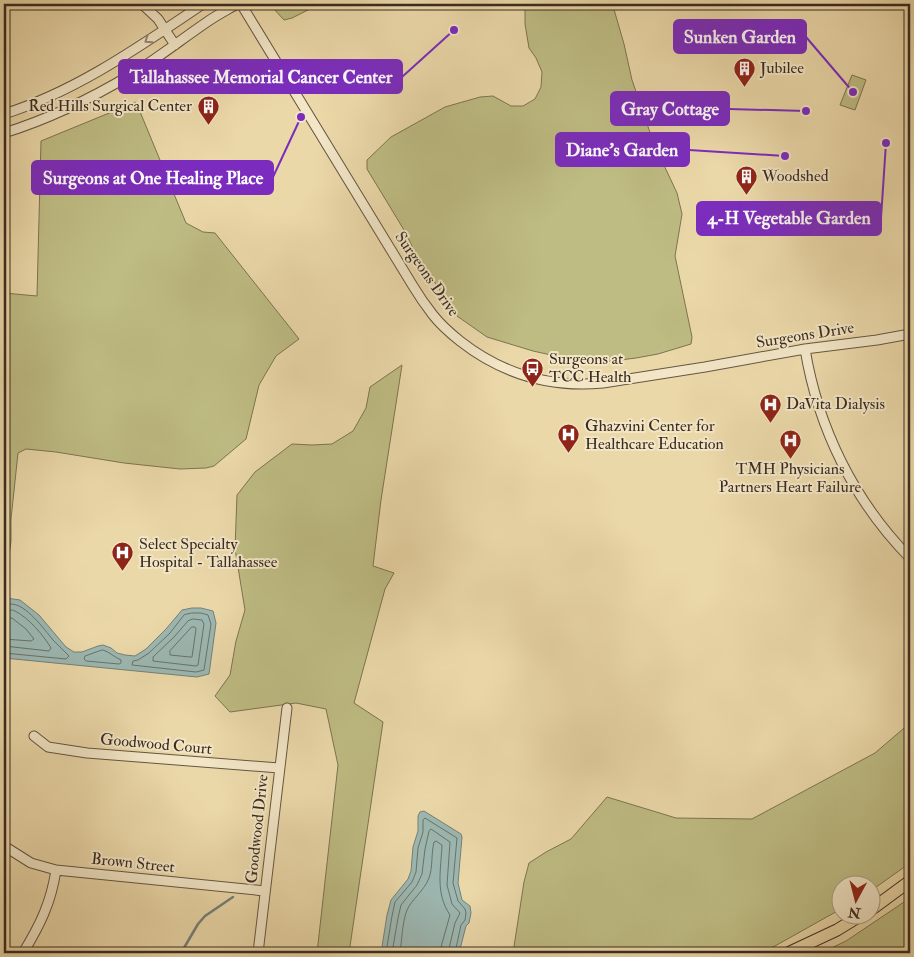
<svg xmlns="http://www.w3.org/2000/svg" width="914" height="957" viewBox="0 0 914 957" font-family="'IM FELL Double Pica',serif">
<style>
.green{fill:#bebc83;stroke:#7c7452}
.water{fill:#9cb8b2;stroke:#758078}
.lines{fill:none;stroke-linecap:round;stroke-linejoin:round}
.shore{stroke:#6b7269;stroke-width:1}
.stream{stroke:#758078;stroke-width:2.5}
.minor-casing{stroke:#665642;stroke-width:11}
.major-casing{stroke:#3a2b20;stroke-width:13}
.minor{stroke:#f2e6c7;stroke-width:9}
.major{stroke:#ebd8a9;stroke-width:11}
.oneway{stroke:#968874}
.labels{text-anchor:middle;dominant-baseline:central;stroke-width:4;stroke-linejoin:round;paint-order:stroke}
.poi-label{font-size:16px;fill:#3a2b20;stroke:#f2e6c7;text-anchor:start}
.street-label{font-size:16px;fill:#3a2b20;stroke:#f2e6c7}
.leader{fill:none;stroke:#7b2cbf;stroke-width:2}
.callout-dot{fill:#7b2cbf;stroke:#f2e6c7;stroke-width:2}
.callout{fill:#7b2cbf;stroke:#7b2cbf;stroke-width:2}
.callout-label{font-size:18px;text-anchor:middle;font-weight:bold;fill:#fff}
</style>
<rect width="100%" height="100%" fill="#ebd8a9"/>
<filter id="stains"><feTurbulence type="fractalNoise" baseFrequency=".004" numOctaves="4"/><feColorMatrix values="0 0 0 0 .2 0 0 0 0 .09 0 0 0 0 .02 0 0 0 .5 -.17"/></filter>
<radialGradient id="worn" r=".72"><stop offset=".6" stop-color="#630" stop-opacity="0"/><stop offset="1" stop-color="#630" stop-opacity=".3"/></radialGradient>
<path class="green" d="M273,4H320L292,18L284,20L273,8Z
M525,4H613V6L624,44L632,80L654,144L677,193L682,214L675,256L692,337L691,344L658,354L636,358L596,363L569,359L533,351L487,337L457,316L416,254L404,230L367,169V160L391,137L445,107L480,97L493,96L511,106H523L535,99L541,87L542,72L536,58L529,48L525,24Z
M852,75L866,80L855,110L840,105Z
M136,102L186,223L203,232L215,233L299,339L276,356L259,385L246,439L214,466L206,468L180,469L124,463L56,452L26,449L18,453L11,519V541L9,556L4,564V293L37,296L41,141Z
M402,365L381,500L373,566L394,573L385,589L354,703L383,722L349,953H317L338,765L326,709L296,703L230,712L215,696L230,675L236,641L245,610L235,549L237,495L255,472L292,444L312,445L332,444L353,431L366,408L370,387Z
M910,723V863L872,890V884H842L841,909L775,946L757,953H513L524,882L529,863L546,852L571,839L607,797L676,818L752,819L875,753Z
M910,898V953H821L846,941Z"/>
<path class="water" d="M6,598L20,600L39,615L66,647L74,652H82L98,646L103,645L111,648L117,653L125,655L135,656L146,649L166,629L182,610L192,608H201L213,611L216,623L209,674L197,677L4,658V615Z
M424,811L461,834L462,837L458,883L462,900L470,906L471,913L469,923L466,926L459,953H381L387,915L391,900L408,879L411,871L413,847L418,831V816L420,812Z"/>
<g class="lines">
<path class="shore" d="M4,605C6,605 9,604 11,604C26,604 44,629 53,640C58,645 64,651 69,656L66,659L4,653
M4,611C8,611 12,609 15,611C29,618 44,636 51,648L49,651L4,646
M192,613H201L208,615L211,624L204,670L196,672L132,665L133,661L138,660L149,653L170,633L184,615Z
M4,619L12,618L26,629L34,639L31,641L4,639
M193,619L202,620L204,624L198,665L196,666L153,661V657L174,637L188,621Z
M192,627H195L196,629L192,657H190L170,655V651Z
M103,650C110,652 114,657 121,660V663L119,664L86,661L84,659L85,656L99,651Z
M386,953L392,916L395,902L412,882L416,872L418,848L423,832V820L425,818L457,838L453,883L458,901L465,909L466,913L465,920L461,925L455,953
M392,953L398,918L401,905L417,885L422,874L425,849L429,831L431,829L450,842L447,885L452,904L460,913L455,923L448,953
M400,953C402,940 402,923 407,910C412,899 424,891 429,878C433,867 431,854 434,842L436,841L442,845C441,870 435,893 450,915L441,947V953"/>
<path class="stream" d="M181,953L198,924L205,916L233,897"/>
<defs>
<path id="minor" d="M142,4L158,19L175,45
M241,4L413,286C419,296 426,306 433,315C440,324 450,333 460,341C502,374 550,388 603,383L705,367L805,349L877,340L910,334
M4,114C77,91 140,46 203,4
M4,133C49,119 92,98 132,74C158,58 182,39 207,22C217,15 227,10 237,4
M805,349C818,428 854,501 910,558
M34,736L48,747L87,753L279,768
M4,846L31,863L56,870L265,891
M23,953C40,925 51,903 56,870
M258,953L287,708"/>
<path id="major" d="M872,909L910,881
M788,953L837,930L863,914"/>
</defs>
<use href="#minor" class="minor-casing"/>
<use href="#major" class="major-casing"/>
<use href="#minor" class="minor"/>
<use href="#major" class="major"/>
</g>
<defs><path id="oneway-chevron" d="M-2-3.5L2.5 0L-2 3.5" fill="none" stroke-width="1.6" stroke-linecap="round" stroke-linejoin="round" transform="scale(1.25)"/></defs>
<use class="oneway" href="#oneway-chevron" transform="translate(148 40) rotate(146)"/>
<defs>
<symbol id="building-pin" viewBox="-11 -11 22 30"><path d="M0 17L-7.5 6A9.5 9.5 0 1 1 7.5 6Z" fill="#8f2418" stroke="#f2e6c7"/><path d="M-4-6H4V6H1V3H-1V6H-4ZM-2.5-4.3h1.7v1.8h-1.7ZM.8-4.3h1.7v1.8H.8ZM-2.5-1h1.7V.8h-1.7ZM.8-1h1.7V.8H.8Z" fill="#fff"/></symbol>
<symbol id="bus-pin" viewBox="-11 -11 22 30"><path d="M0 17L-7.5 6A9.5 9.5 0 1 1 7.5 6Z" fill="#8f2418" stroke="#f2e6c7"/><path d="M-5-6H5V4H4V6H2V4H-2V6H-4V4H-5ZM-3.5-4V0h7V-4ZM-3.5 1.2v1.5H-2V1.2ZM2 1.2v1.5H3.5V1.2Z" fill="#fff"/></symbol>
<symbol id="hospital-pin" viewBox="-11 -11 22 30"><path d="M0 17L-7.5 6A9.5 9.5 0 1 1 7.5 6Z" fill="#8f2418" stroke="#f2e6c7"/><path d="M-5-5h3v3.5h4V-5h3V5h-3V1.5h-4V5h-3Z" fill="#fff"/></symbol>
</defs>
<g fill-rule="evenodd">
<use href="#building-pin" x="732" y="56" width="25" height="34"/>
<use href="#building-pin" x="196" y="94" width="25" height="34"/>
<use href="#building-pin" x="734" y="164" width="25" height="34"/>
<use href="#bus-pin" x="520" y="356" width="25" height="34"/>
<use href="#hospital-pin" x="758" y="392" width="25" height="34"/>
<use href="#hospital-pin" x="556" y="422" width="25" height="34"/>
<use href="#hospital-pin" x="778" y="428" width="25" height="34"/>
<use href="#hospital-pin" x="110" y="540" width="25" height="34"/>
</g>
<g class="labels">
<g class="poi-label">
<text x="760" y="68">Jubilee</text>
<text x="192" y="106" text-anchor="end">Red Hills Surgical Center</text>
<text x="762" y="176">Woodshed</text>
<text x="549" y="359">Surgeons at<tspan x="549" dy="18">TCC Health</tspan></text>
<text x="786" y="404">DaVita Dialysis</text>
<text x="585" y="426">Ghazvini Center for<tspan x="585" dy="18">Healthcare Education</tspan></text>
<text x="790" y="469" text-anchor="middle">TMH Physicians<tspan x="790" dy="18">Partners Heart Failure</tspan></text>
<text x="139" y="544">Select Specialty<tspan x="139" dy="18">Hospital - Tallahassee</tspan></text>
</g>
<g class="street-label">
<text transform="translate(427 274) rotate(55)">Surgeons Drive</text>
<text transform="translate(805 335) rotate(-9)">Surgeons Drive</text>
<text transform="translate(156 744) rotate(5)">Goodwood Court</text>
<text transform="translate(257 829) rotate(-84)">Goodwood Drive</text>
<text transform="translate(133 863) rotate(6)">Brown Street</text>
</g>
</g>
<path class="leader" d="M853 92L806 37M454 30L402 77M806 111L729 109M785 156L689 150M301 117L273 177M886 143L881 218"/>
<g class="callout-dot">
<circle cx="853" cy="92" r="5"/>
<circle cx="454" cy="30" r="5"/>
<circle cx="806" cy="111" r="5"/>
<circle cx="785" cy="156" r="5"/>
<circle cx="301" cy="117" r="5"/>
<circle cx="886" cy="143" r="5"/>
</g>
<g class="callout">
<rect x="674" y="20" width="132" height="33" rx="5"/>
<rect x="119" y="60" width="283" height="33" rx="5"/>
<rect x="611" y="92" width="118" height="33" rx="5"/>
<rect x="556" y="133" width="133" height="33" rx="5"/>
<rect x="32" y="161" width="241" height="33" rx="5"/>
<rect x="697" y="202" width="184" height="33" rx="5"/>
</g>
<g class="callout-label">
<text x="740" y="43">Sunken Garden</text>
<text x="261" y="83">Tallahassee Memorial Cancer Center</text>
<text x="670" y="115">Gray Cottage</text>
<text x="622" y="156">Diane's Garden</text>
<text x="153" y="184">Surgeons at One Healing Place</text>
<text x="789" y="224">4-H Vegetable Garden</text>
</g>
<rect width="914" height="957" fill="none" stroke="#ebd8a9" stroke-width="20"/>
<rect x="5" y="5" width="904" height="947" fill="none" stroke="#3a2b20" stroke-width="2.5"/>
<rect x="10" y="10" width="894" height="937" fill="none" stroke="#3a2b20"/>
<g transform="translate(856 900) rotate(187)"><circle r="24" fill="#f2e6c7" stroke="#a89b84"/>
<path d="M0-4L9 19L0 12L-9 19Z" fill="#8f2418"/>
<text y="-8" font-size="14" font-weight="bold" text-anchor="middle" fill="#3a2b20">N</text>
</g>
<rect width="100%" height="100%" filter="url(#stains)"/>
<rect width="100%" height="100%" fill="url(#worn)"/>
</svg>
